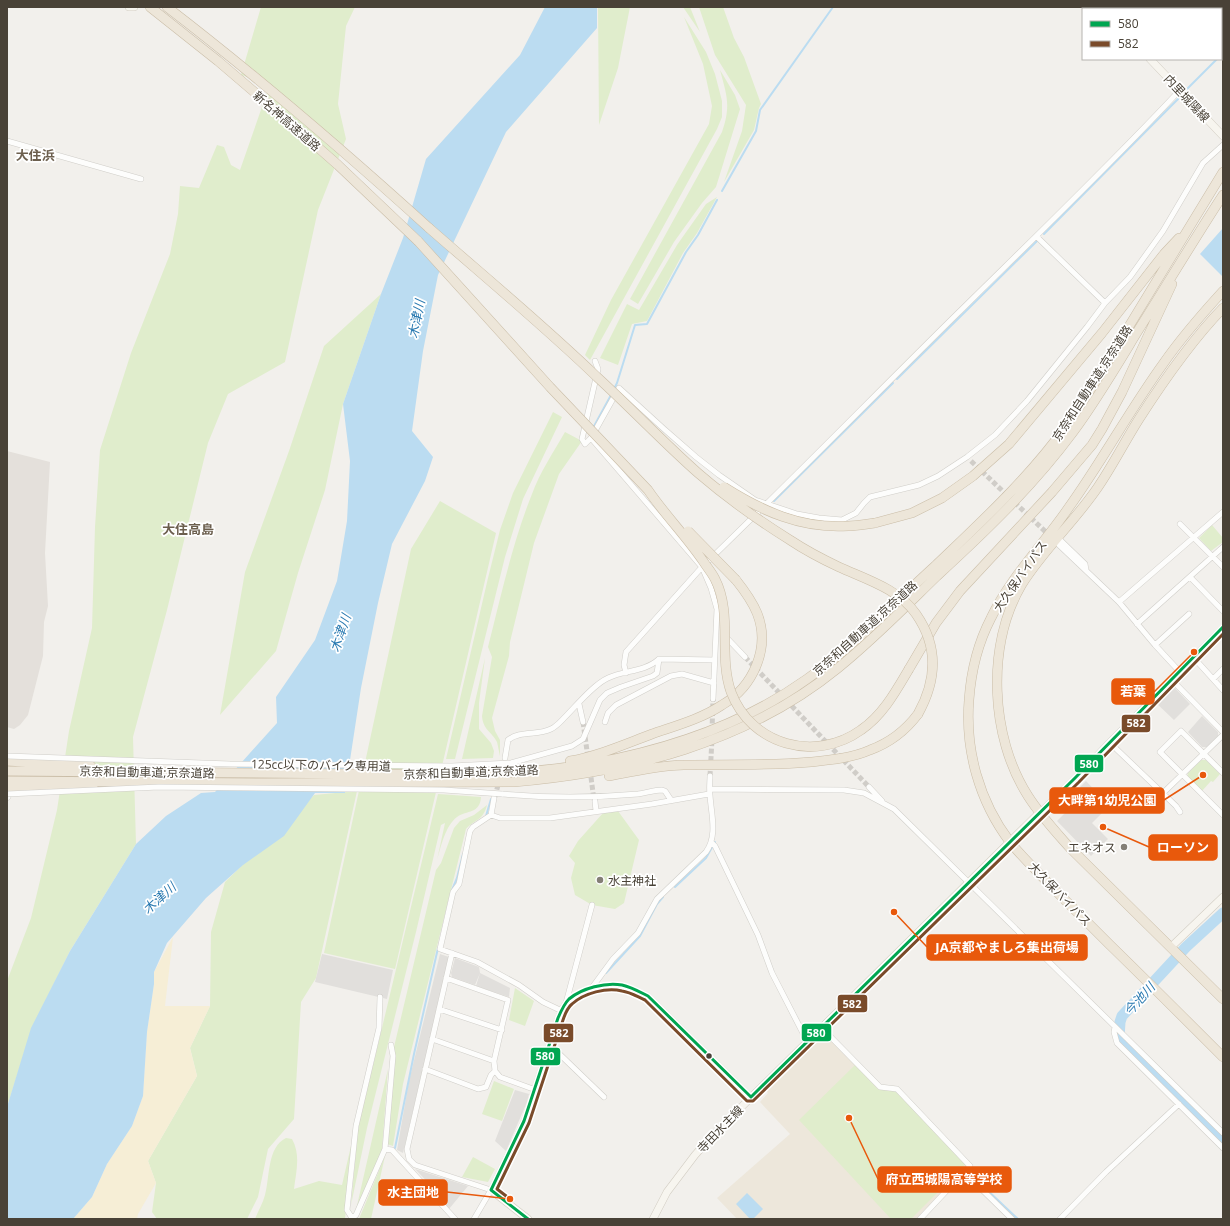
<svg xmlns="http://www.w3.org/2000/svg" width="1230" height="1226" viewBox="0 0 1230 1226" font-family="'Open Sans','Noto Sans JP',sans-serif">
<style>
.industrial{fill:#e4e0db}
.education{fill:#ede7db}
.green{fill:#e0edcc}
.sand{fill:#f6eed6}
.parking{fill:#e1dfdc}
.water{fill:#bbdcf1}
.lines{fill:none;stroke-linecap:round;stroke-linejoin:round}
.stream{stroke:#bbdcf1;stroke-width:2}
.river{stroke:#bbdcf1;stroke-width:11}
.street-tunnel{stroke:#d0cdc8;stroke-width:5;stroke-dasharray:5 2.5;stroke-linecap:butt}
.street-casing{stroke:#d0cec9;stroke-width:6}
.secondary-casing{stroke:#d2cdc3;stroke-width:8}
.highway-casing{stroke:#cabda7;stroke-width:10}
.street{stroke:#fdfdfc;stroke-width:5}
.secondary{stroke:#f7f5ef;stroke-width:7}
.highway{stroke:#ede6d9;stroke-width:9}
.street-bridge-casing{stroke:#d0cec9;stroke-width:6;stroke-linecap:butt}
.highway-bridge-casing{stroke:#cabda7;stroke-width:10;stroke-linecap:butt}
.street-bridge{stroke:#fdfdfc;stroke-width:5}
.highway-bridge{stroke:#ede6d9;stroke-width:9}
.bus-1-casing{stroke:#fff;stroke-width:6}
.bus-2-casing{stroke:#fff;stroke-width:6}
.bus-1{stroke:#00a651;stroke-width:3}
.bus-2{stroke:#7a4b2a;stroke-width:3}
.poi-dot{fill:#847f76;stroke:#fff;stroke-width:1.5}
.bus-dot{fill:#494237;stroke:#fff;stroke-width:1.5}
.labels{text-anchor:middle;dominant-baseline:central;stroke-width:3.5;stroke-linejoin:round;paint-order:stroke}
.street-label{font-size:12px;fill:#494237;stroke:#fff}
.poi-label{font-size:12px;fill:#494237;stroke:#fff;text-anchor:end}
.neighbourhood-label{font-size:13px;font-weight:bold;fill:#6c5f4e;stroke:#fff}
.water-label{font-size:13px;font-style:italic;fill:#2a7ab1;stroke:#fff}
.leader{fill:none;stroke:#e8590c;stroke-width:1.5}
.callout-dot{fill:#e8590c;stroke:#fff;stroke-width:1.5}
.callout{fill:#e8590c;stroke:#e8590c;stroke-width:1.5}
.callout-label{font-size:13px;text-anchor:middle;font-weight:bold;fill:#fff}
.line-badge{stroke:#fff;stroke-width:1.5}
.badge-label{font-size:11px;text-anchor:middle;font-weight:bold;fill:#fff}
</style>
<rect width="100%" height="100%" fill="#f2f0ec"/>
<path class="industrial" d="M7,451L50,462L45,553L48,606L44,622L43,656L28,715L20,725L14,729L7,727Z"/>
<path class="education" d="M825,1033L878,1089L896,1090L967,1165L916,1219H737L717,1198L790,1134L760,1102L768,1093L766,1091Z"/>
<path class="green" d="M261,7H355L346,26L338,104L346,139L318,210L285,362L228,394L208,443L167,610L133,737L136,844L70,951L32,1028L7,1107V981L31,918L57,810L69,731L92,628L95,527L100,450L131,353L170,254L178,214L180,186L199,188L217,145L224,147L231,165L240,170L270,84L241,75Z
M598,7H630L618,68L599,125Z
M683,7H690L700,32Z
M699,7H723L734,38L744,57L761,104L759,108L754,130L724,182L742,131L746,105L715,55Z
M684,17L706,52L715,74L722,101V117L717,129L590,360L585,355L611,300L709,124L712,106L703,64Z
M720,70L735,95L740,109L716,187L702,203L674,242L638,304L630,299L722,132C731,106 727,96 720,70Z
M717,197L697,233L683,253L647,321L632,324L618,365L600,358L627,304L639,310L677,245L706,204Z
M381,294L343,404L325,490L298,573L276,651L220,715L245,572L289,451L324,346Z
M553,412L562,417L523,499L505,557L455,759H446L488,578L500,530L513,493Z
M565,432L582,441L559,474L534,543L510,642L509,656L492,718L495,731L500,740V756C499,752 498,746 497,742C492,732 483,730 482,716L492,657L488,647C501,596 512,544 532,494C540,472 553,453 565,432Z
M440,501L496,533L395,969L324,953L411,549Z
M1212,525L1223,538V542L1211,551L1199,538Z
M485,658L479,703V729L491,743L494,751L493,758L462,759Z
M1201,760H1206L1220,774L1213,782L1211,781L1202,791L1187,777L1188,773Z
M357,791L316,978L301,1002L294,1119L268,1149L258,1197L247,1219H157L152,1212L156,1183L148,1161L197,1076L190,1048L210,1006L211,932L225,882L314,795Z
M438,794L481,797C480,814 467,810 457,817C445,826 441,847 437,860L445,823L441,825L416,932L367,1128L351,1205L358,1128Z
M487,805C483,821 475,819 466,829L403,1084L393,1146L387,1144L394,1047L436,870L441,863L454,828L460,821L474,815Z
M618,811L639,840L624,903L615,909L592,905L575,895L571,878L575,863L569,856L578,841L603,813Z
M515,988L534,1001L525,1026L509,1020Z
M855,1065L878,1089L896,1090L966,1164L911,1219H891L799,1120Z
M388,1069L382,1150L356,1210Z
M494,1081L514,1089L502,1121L482,1114Z
M354,1133L345,1219H255C258,1211 263,1203 265,1195C270,1177 267,1147 286,1138L292,1139C301,1155 296,1172 294,1189L319,1181L342,1185Z
M385,1156L371,1219H359Z
M473,1157L495,1169L488,1182L462,1177Z"/>
<path class="sand" d="M173,937L165,1006H210L190,1048L197,1076L148,1161L156,1183L138,1214L137,1219H73L92,1197L107,1164L132,1126L143,1096L147,1032L154,984V972Z"/>
<path class="parking" d="M1170,685L1173,686L1190,704L1174,720L1154,701Z
M1202,716L1218,732V736L1207,747H1202L1188,732Z
M1086,781L1107,803L1100,810L1102,813L1092,823L1108,839L1091,856L1057,821L1085,793L1080,787Z
M322,954L393,970L387,999L315,982Z
M440,954L449,957L403,1153L397,1150L409,1081Z
M455,958L479,967L480,973L475,985L452,977L451,973Z
M480,973L510,988L509,997L476,986Z
M515,1090L529,1094L527,1102L506,1151L495,1141Z
M415,1169L468,1186L449,1209L440,1195Z"/>
<path class="water" d="M545,7H597V28L506,132L438,275L423,351L412,431L433,457L425,481L392,544L378,603L361,688L345,793H315L284,836L243,865L206,898L167,943L154,972V984L147,1032L143,1096L132,1126L107,1164L92,1197L73,1219H7V1107L31,1028L70,951L136,844L166,816L201,793L215,792L277,723L276,697L315,640L337,581L347,521L350,461L343,404L381,294L403,238L426,159L520,55Z
M1223,228V277L1200,254Z
M747,1193L763,1209L753,1219H750L736,1204Z"/>
<g class="lines">
<path class="stream" d="M1221,55L1223,53
M1186,90L1217,59
M722,191L756,131L760,110L833,7
M1044,234L1180,97
M897,379L1038,240
M614,389L617,383L635,325L647,324L686,252L698,235L717,200
M593,428L611,395
M774,501L893,383
M486,816L491,799
M675,887L706,858L715,842
M452,890L457,878L463,854
M606,973L640,936L657,904L663,897
M395,1148L414,1054L438,948
M967,1171L1018,1219"/>
<path class="river" d="M1223,913L1186,947L1122,1016L1120,1022L1119,1038L1223,1141"/>
<path class="street-tunnel" d="M971,461L1050,536
M745,657L869,787
M583,722L588,758
M712,731L713,699
M590,770L594,800
M710,776L712,739
M495,797L504,761"/>
<defs>
<path id="street" d="M7,141L141,179
M1037,237L1105,303
M595,361L598,369L582,439L585,444L591,438L619,388L664,429L696,457L719,475L755,500L797,514L819,518L842,520L856,513L864,503L870,497L919,485L938,476L967,457L995,435L1027,401L1087,327L1105,303L1130,277L1163,231L1203,163L1223,145
M591,438L702,567L626,652L624,665L626,673
M1180,524L1223,567
M1057,537L1085,564L1086,570
M1059,545L1119,602L1155,645L1179,671
M1190,577L1223,611
M1119,602L1223,512
M1137,624L1223,547
M725,636L745,657
M1155,645L1189,614
M1194,658L1223,690
M1171,679L1223,732
M1213,679L1223,669
M713,699L717,609L711,588L702,567C788,484 872,398 957,314C1032,240 1108,167 1180,90
M579,704L583,722
M605,722L608,713L616,705L671,676L682,674L714,683
M1109,742L1176,806L1180,812
M505,758L508,740C521,730 537,736 551,729C557,726 561,721 565,717C576,706 594,684 608,678C624,670 645,672 659,659L715,660
M511,763L572,746L583,739L600,700L607,693L621,687L653,676L657,673L659,659
M1223,773L1181,731L1160,752L1223,815
M869,787L882,801
M710,789L844,790L864,793L894,809L1223,1133
M502,794C547,798 593,798 638,794C646,793 654,790 662,790L665,791L671,800
M1162,794L1223,735
M7,798L8,797
M494,798L491,815L500,818H550L652,804L709,794
M595,801L596,811
M1040,812L1075,778L1109,742L1223,627
M491,815L473,827L470,831L459,884L453,892L440,949L477,962L519,985L543,1002L562,1011
M712,843L715,846L758,935L772,973L807,1041
M452,953L407,1149L409,1159L415,1165L491,1190
M446,978L508,1000L494,1061L495,1071L500,1077L533,1089
M591,989L613,959L638,933L657,899L706,852C718,835 711,814 710,795C709,788 710,782 710,776
M380,997L379,1028L356,1126L347,1210L352,1218L356,1215L385,1149L393,1056L391,1045
M566,1003L592,905
M439,1009L502,1030
M821,1027L880,1087L897,1089L970,1166
M1115,1027L1114,1032L1117,1043L1223,1148
M432,1039L494,1061
M549,1044L604,1097
M425,1069L478,1089L486,1087L491,1075L495,1071
M385,1149L392,1150L455,1219
M964,1172L1012,1219
M474,1219L491,1190L524,1121L558,1018C560,1014 562,1008 565,1004C574,991 604,983 619,985C629,986 639,992 648,996L751,1097
M920,1219L967,1169
M1060,1219L1106,1172L1179,1104"/>
<path id="secondary" d="M129,7H134
M1090,7L1093,9
M1150,59L1223,136
M1171,947L1223,897
M491,1190L528,1219
M653,1219L667,1192L695,1155L712,1136L1040,812"/>
<path id="highway" d="M150,7L218,61L280,114L338,165L418,241
M167,7C258,77 344,151 429,228
M1223,291C1202,314 1181,338 1163,364C1129,411 1101,463 1067,510C1042,546 1010,578 991,618C978,643 971,672 969,700C965,750 979,801 1010,842C1023,858 1038,872 1052,887C1071,906 1090,925 1109,944C1147,981 1185,1019 1223,1057
M1223,308C1191,341 1164,380 1139,419C1125,441 1113,465 1098,487C1075,521 1044,549 1022,584C986,645 990,737 1028,796C1040,815 1055,831 1070,848L1223,999
M875,523L912,513L942,498L973,476L1009,444L1102,333L1164,254L1179,238
M909,669L936,623L960,591L1052,492L1092,445L1102,429L1122,392L1172,284
M7,761L91,766
M570,761C598,756 625,744 652,734C675,726 701,719 722,705C753,687 771,648 757,613C752,601 744,590 736,580
M7,771C126,771 245,774 364,774C441,774 518,777 594,763C670,749 744,724 807,679C853,647 893,604 935,566C982,521 1029,478 1067,425C1091,391 1112,354 1134,318C1164,269 1193,221 1223,172
M609,776C633,772 659,765 684,765C726,764 768,766 811,762C831,760 852,758 870,750C889,743 906,730 918,714
M7,781L266,783L514,782C630,772 746,743 838,668C873,640 905,607 937,576C986,531 1033,486 1073,432C1096,401 1116,367 1136,334C1165,288 1193,241 1223,195
M7,789L93,786"/>
</defs>
<use href="#street" class="street-casing"/>
<use href="#secondary" class="secondary-casing"/>
<use href="#highway" class="highway-casing"/>
<use href="#street" class="street"/>
<use href="#secondary" class="secondary"/>
<use href="#highway" class="highway"/>
<defs>
<path id="street-bridge" d="M7,756L230,764L452,766L511,763
M7,794L159,787L444,790L502,794"/>
<path id="highway-bridge" d="M429,228C485,277 543,325 597,377C631,408 663,442 698,473C727,498 758,520 790,540C805,550 822,559 839,567C865,579 899,589 916,614C939,647 937,680 918,714
M418,241L550,387L648,490C665,515 686,536 703,561C707,567 712,573 715,579C733,614 718,655 731,692C751,745 815,763 861,730C883,715 896,691 909,669
M724,487C762,511 801,529 848,526C857,526 866,524 875,523
M688,531L736,580"/>
</defs>
<use href="#street-bridge" class="street-bridge-casing"/>
<use href="#highway-bridge" class="highway-bridge-casing"/>
<use href="#street-bridge" class="street-bridge"/>
<use href="#highway-bridge" class="highway-bridge"/>
<defs>
<path id="bus-1" d="M528,1219L491,1190L524,1121L558,1018C561,1011 564,1004 569,999C582,988 606,982 622,985C631,987 640,992 648,996L751,1097L1075,778L1223,627"/>
<path id="bus-2" d="M510,1199L497,1189L529,1123L563,1020C565,1014 567,1008 572,1004C584,993 607,987 622,991C630,992 638,997 645,1000L747,1101H753L1079,782L1223,634"/>
</defs>
<use href="#bus-1" class="bus-1-casing"/>
<use href="#bus-2" class="bus-2-casing"/>
<use href="#bus-1" class="bus-1"/>
<use href="#bus-2" class="bus-2"/>
</g>
<g class="poi-dot">
<circle cx="1124" cy="847" r="4"/>
<circle cx="600" cy="880" r="4"/>
</g>
<circle class="bus-dot" cx="709" cy="1056" r="3.5"/>
<g class="labels">
<g class="street-label">
<text transform="translate(1187 98) rotate(47)">内里城陽線</text>
<text transform="translate(287 121) rotate(41)">新名神高速道路</text>
<text transform="translate(1092 383) rotate(-57)">京奈和自動車道;京奈道路</text>
<text transform="translate(1020 576) rotate(-55)">大久保バイパス</text>
<text transform="translate(865 628) rotate(-42)">京奈和自動車道;京奈道路</text>
<text transform="translate(321 765) rotate(1)">125cc以下のバイク専用道</text>
<text transform="translate(147 772) rotate(1)">京奈和自動車道;京奈道路</text>
<text transform="translate(471 772) rotate(-2)">京奈和自動車道;京奈道路</text>
<text transform="translate(1060 894) rotate(46)">大久保バイパス</text>
<text transform="translate(720 1129) rotate(-46)">寺田水主線</text>
</g>
<g class="poi-label">
<text x="1116" y="847">エネオス</text>
<text x="608" y="880" text-anchor="start">水主神社</text>
</g>
<g class="neighbourhood-label">
<text x="35" y="155">大住浜</text>
<text x="188" y="529">大住高島</text>
</g>
<g class="water-label">
<text transform="translate(416 319) rotate(-79)">木津川</text>
<text transform="translate(340 633) rotate(-71)">木津川</text>
<text transform="translate(159 898) rotate(-42)">木津川</text>
<text transform="translate(1139 999) rotate(-48)">今池川</text>
</g>
</g>
<path class="leader" d="M1194 652L1154 692M1203 775L1164 800M1103 827L1149 847M894 912L927 947M849 1118L878 1179M510 1199L447 1192"/>
<g class="callout-dot">
<circle cx="1194" cy="652" r="4"/>
<circle cx="1203" cy="775" r="4"/>
<circle cx="1103" cy="827" r="4"/>
<circle cx="894" cy="912" r="4"/>
<circle cx="849" cy="1118" r="4"/>
<circle cx="510" cy="1199" r="4"/>
</g>
<g class="callout">
<rect x="1112" y="679" width="42" height="25" rx="4"/>
<rect x="1050" y="788" width="114" height="25" rx="4"/>
<rect x="1149" y="835" width="68" height="25" rx="4"/>
<rect x="927" y="935" width="160" height="25" rx="4"/>
<rect x="878" y="1167" width="133" height="25" rx="4"/>
<rect x="379" y="1180" width="68" height="25" rx="4"/>
</g>
<g class="callout-label">
<text x="1133" y="696">若葉</text>
<text x="1107" y="805">大畔第1幼児公園</text>
<text x="1183" y="852">ローソン</text>
<text x="1007" y="952">JA京都やましろ集出荷場</text>
<text x="944" y="1184">府立西城陽高等学校</text>
<text x="413" y="1197">水主団地</text>
</g>
<g class="line-badge">
<rect x="1121" y="714" width="30" height="19" rx="4" fill="#7a4b2a"/>
<rect x="1074" y="754" width="30" height="19" rx="4" fill="#00a651"/>
<rect x="837" y="994" width="31" height="19" rx="4" fill="#7a4b2a"/>
<rect x="801" y="1023" width="31" height="19" rx="4" fill="#00a651"/>
<rect x="543" y="1023" width="31" height="20" rx="4" fill="#7a4b2a"/>
<rect x="530" y="1047" width="31" height="19" rx="4" fill="#00a651"/>
</g>
<g class="badge-label">
<text x="1136" y="727">582</text>
<text x="1089" y="768">580</text>
<text x="852" y="1008">582</text>
<text x="816" y="1037">580</text>
<text x="559" y="1037">582</text>
<text x="545" y="1060">580</text>
</g>
<rect width="1230" height="1226" fill="none" stroke="#494237" stroke-width="16"/>
<rect x="1082" y="8" width="140" height="52" fill="#ffffff" stroke="#b6b3af"/>
<rect x="1090" y="21" width="20" height="6" fill="#00a651" stroke="#b6b3af"/>
<text x="1118" y="28" font-size="12" fill="#494237">580</text>
<rect x="1090" y="41" width="20" height="6" fill="#7a4b2a" stroke="#b6b3af"/>
<text x="1118" y="48" font-size="12" fill="#494237">582</text>
</svg>
